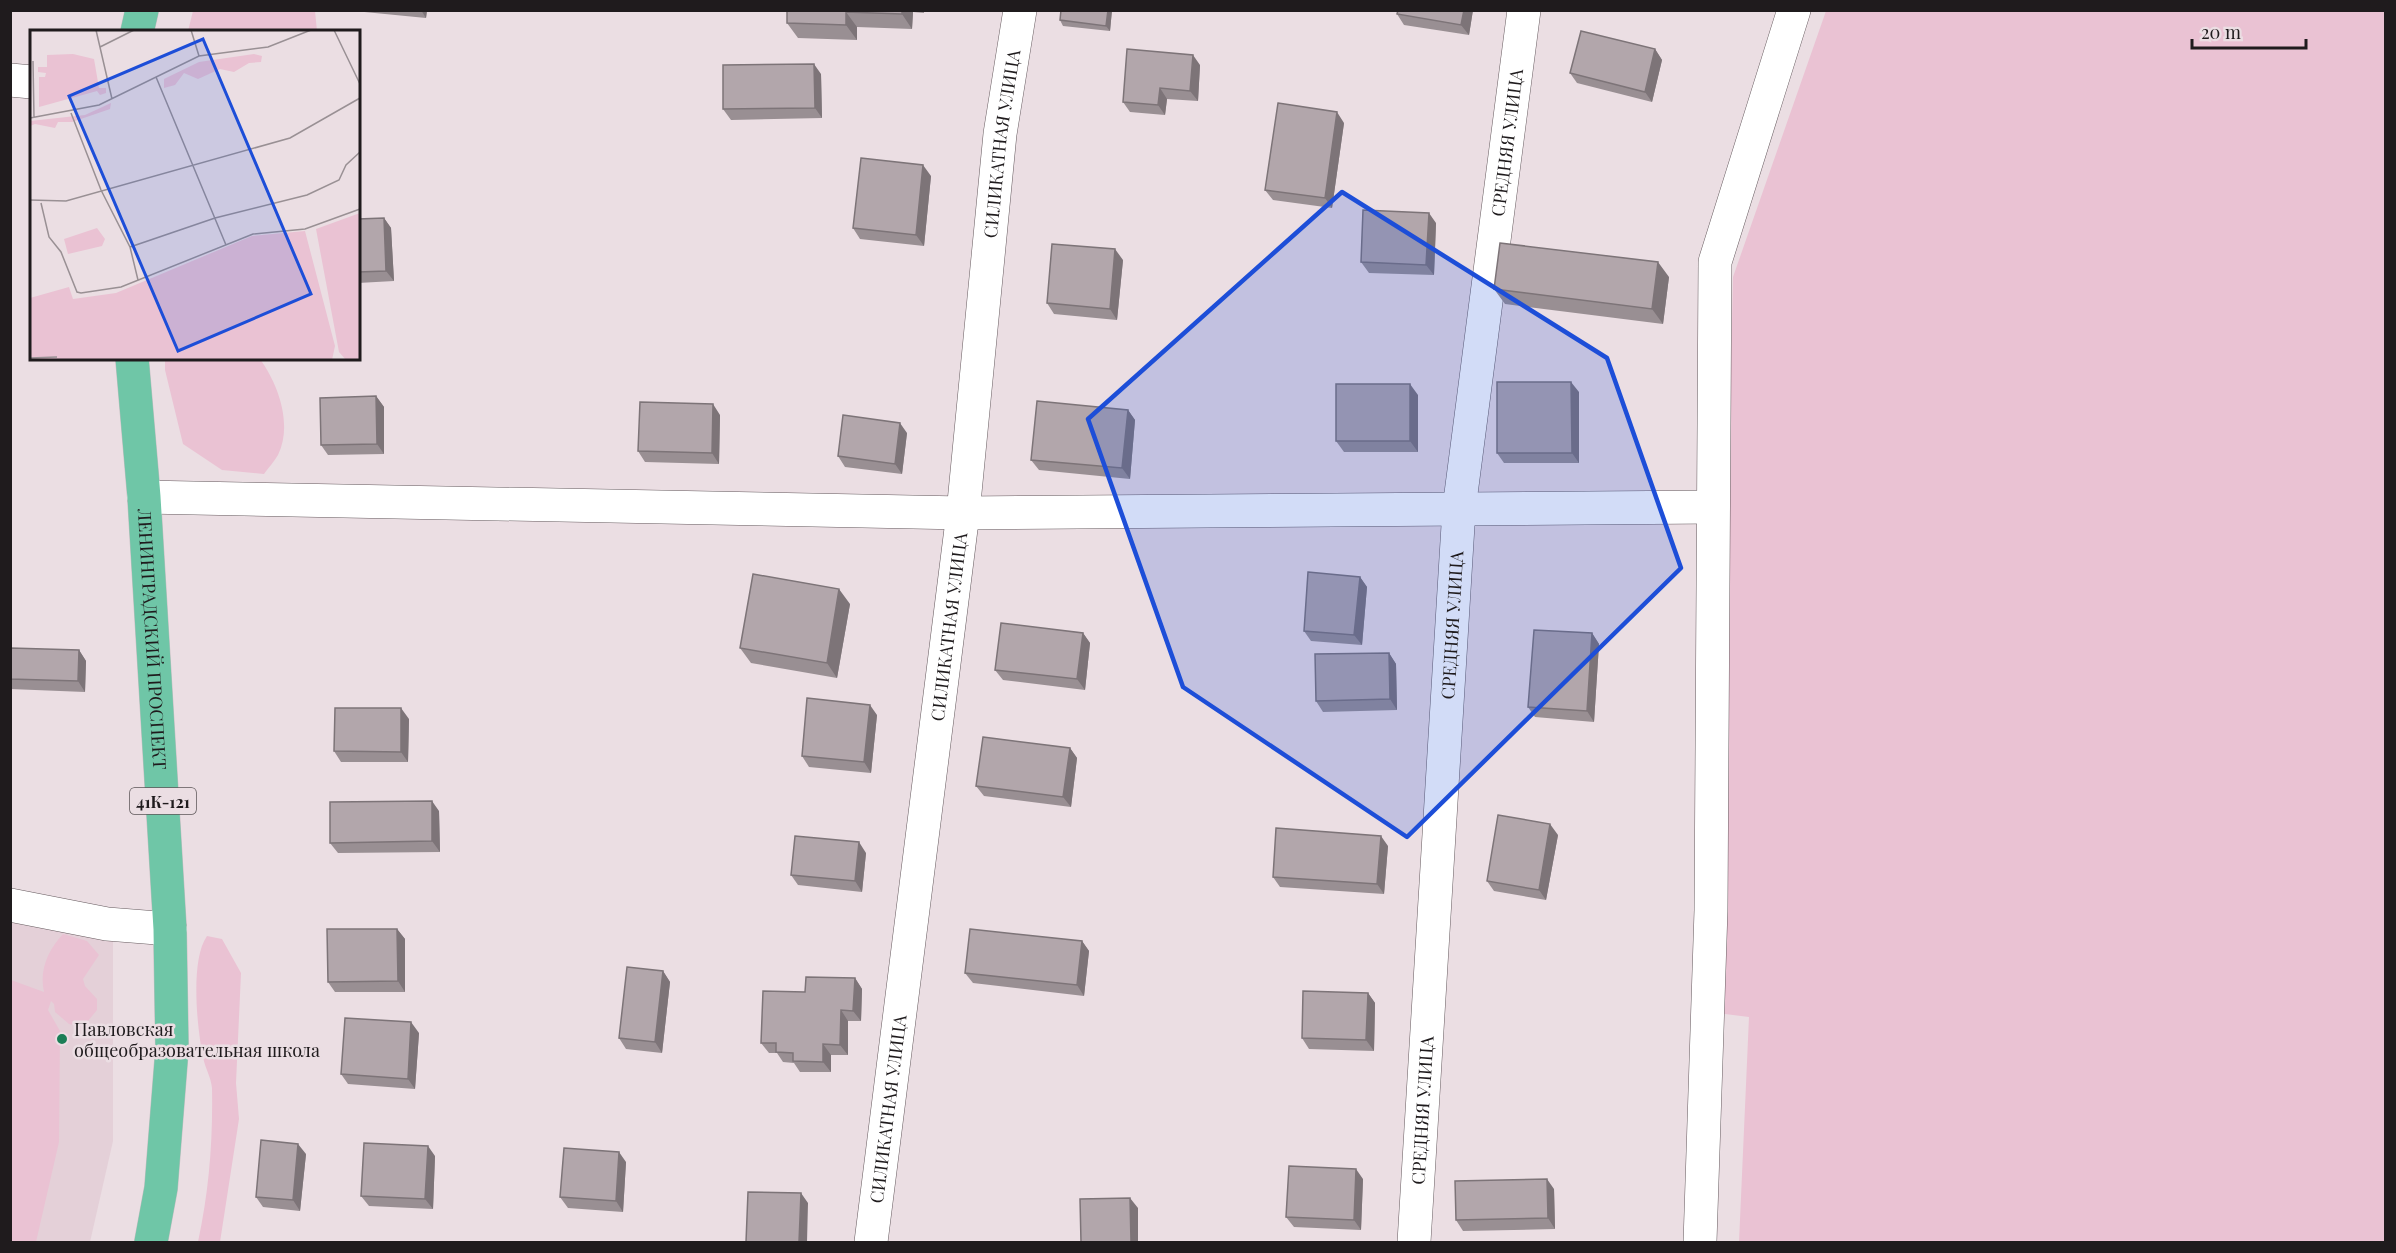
<svg xmlns="http://www.w3.org/2000/svg" width="2396" height="1253" viewBox="0 0 2396 1253" font-family="'Playfair Display',serif">
<style>
.built{fill:#e4d0d8}
.green{fill:#eac2d3}
.lines{fill:none;stroke-linecap:round;stroke-linejoin:round}
.street-casing{stroke:#665b5f;stroke-width:34}
.primary-casing{stroke:#c0bfc0;stroke-width:34}
.street{stroke:#fff;stroke-width:33}
.primary{stroke:#6fc6a7;stroke-width:33}
.wall{fill:#998f93}
.shaded-wall{fill:#7d7478}
.building{fill:#b2a6ab;stroke:#7d7478;stroke-width:1.5}
.marked{fill:#1d4ed8;fill-opacity:0.2;stroke:#1d4ed8;stroke-width:4.5;stroke-linejoin:round}
.poi-dot{fill:#1a7e56;stroke:#ebdee3;stroke-width:2}
.labels{text-anchor:middle;dominant-baseline:central;stroke-width:5;stroke-linejoin:round;paint-order:stroke}
.shield{fill:#ebdee3;stroke:#5c5658;stroke-width:1.5}
.shield-label{font-size:16px;font-weight:bold;fill:#1f1b1d}
.street-label{font-size:18px;fill:#1f1b1d;stroke:#ebdee3}
.poi-label{font-size:18px;fill:#1f1b1d;stroke:#ebdee3;text-anchor:start}
.inset-road{fill:none;stroke:#999094;stroke-width:1.5}
.view{fill:#1d4ed8;fill-opacity:0.15;stroke:#1d4ed8;stroke-width:3}
.inset-edge{fill:none;stroke:#1f1b1d;stroke-width:3}
</style>
<rect width="100%" height="100%" fill="#ebdee3"/>
<path class="built" d="M10,918L113,936V1141L90,1242H11Z"/>
<path class="green" d="M193,11H315L317,31H188Z
M1826,11H2385V1242H1739L1749,1017L1717,1013L1733,277Z
M165,359H260C278,384 293,424 278,455C274,462 268,468 264,474L222,470L183,444L165,370Z
M63,934L87,941L99,955L83,979L85,986L97,999V1010L83,1027L69,1024L55,1012L54,1004L51,1001L48,1010L60,1031L59,1142L36,1242H11V980L44,992C39,970 48,950 63,934Z
M207,936L222,939L241,973L236,1083L239,1119L220,1242H198C209,1191 213,1141 212,1088C211,1077 205,1068 203,1057C197,1028 190,960 207,936Z"/>
<g class="lines">
<defs>
<g id="street">
<path d="M10,80L32,82"/>
<path d="M144,497L963,513L1713,507"/>
<path d="M10,905L107,924L170,929"/>
<path id="s1" d="M871,1242L963,513L1000,134L1020,10"/>
<path id="s2" d="M1414,1242L1459,509L1524,10"/>
<path d="M1700,1242L1711,910L1715,262L1794,10"/>
</g>
<g id="primary">
<path d="M137,32L142,10"/>
<path id="s3" d="M132,358L144,497L170,929L172,1049L161,1188L151,1242"/>
</g>
</defs>
<use href="#street" class="street-casing"/>
<use href="#primary" class="primary-casing"/>
<use href="#street" class="street"/>
<use href="#primary" class="primary"/>
</g>
<path class="wall" d="M344,10H427L426,18Z
M787,10H924V13L913,12L912,29L857,27V40L798,38L787,23Z
M1061,10H1112L1110,31L1063,26L1060,20Z
M1473,10L1469,35L1404,25L1397,14Z
M1655,49L1662,60L1652,102L1577,83L1570,73Z
M1200,65L1198,101L1167,99L1165,115L1130,112L1123,102Z
M821,74L822,118L731,120L723,109Z
M1344,123L1332,208L1273,200L1265,190Z
M931,176L924,246L860,239L853,228Z
M384,218L391,228L394,281L358,283V219Z
M1436,223L1434,275L1369,273L1361,262Z
M1123,260L1117,320L1054,314L1047,303Z
M1669,277L1663,324L1505,304L1494,289Z
M1579,392V463H1504L1497,453Z
M1418,395V452H1344L1336,441Z
M376,396L384,407V454L328,455L321,445Z
M1128,410L1135,420L1130,479L1039,470L1031,460Z
M720,415L719,464L645,462L638,451Z
M907,433L902,474L845,467L838,456Z
M1360,577L1367,587L1362,645L1311,641L1304,631Z
M850,604L837,678L751,663L740,648Z
M1083,633L1090,643L1085,690L1003,680L995,670Z
M1592,633L1599,644L1594,722L1535,717L1528,707Z
M10,648L79,650L86,661L85,692L10,689Z
M1389,653L1396,664L1397,710L1323,712L1316,701Z
M877,715L871,773L809,767L802,756Z
M409,719L408,762H341L334,751Z
M1070,748L1077,758L1071,807L984,796L976,786Z
M439,811L440,852L338,853L330,843Z
M1558,835L1546,900L1494,891L1487,881Z
M1388,846L1384,894L1280,887L1273,877Z
M866,853L862,892L798,885L791,875Z
M397,929L405,939V992H335L328,982Z
M1082,941L1089,951L1084,996L973,983L965,973Z
M663,971L670,982L662,1053L626,1049L619,1038Z
M855,978L862,989L861,1021H848V1055H831V1072H800L794,1063L783,1062L777,1053H769L761,1043L805,992Z
M1368,993L1375,1003L1374,1051L1309,1049L1302,1038Z
M419,1033L415,1089L348,1084L341,1074Z
M306,1154L300,1211L263,1207L256,1197Z
M435,1156L433,1209L369,1206L361,1196Z
M626,1162L623,1212L568,1208L560,1197Z
M1363,1179L1361,1230L1294,1227L1286,1217Z
M1554,1189L1555,1229L1463,1231L1456,1220Z"/>
<path class="shaded-wall" d="M421,10H427L426,18Z
M902,10H911L913,12L912,29L902,14Z
M1108,10H1112L1110,31L1106,26Z
M1464,10H1473L1469,35L1461,25Z
M846,12L857,27V40L846,25Z
M1655,49L1662,60L1652,102L1645,92Z
M1193,55L1200,65L1198,101L1190,91Z
M814,64L821,74L822,118L815,108Z
M1160,88L1167,99L1165,115L1158,105Z
M1337,112L1344,123L1332,208L1325,198Z
M923,165L931,176L924,246L916,235Z
M1429,213L1436,223L1434,275L1426,265Z
M384,218L391,228L394,281L386,271Z
M1115,249L1123,260L1117,320L1110,309Z
M1658,262L1669,277L1663,324L1652,309Z
M1571,382L1579,392V463L1572,453Z
M1410,384L1418,395V452L1410,441Z
M376,396L384,407V454L377,444Z
M713,404L720,415L719,464L712,453Z
M1128,410L1135,420L1130,479L1122,468Z
M900,423L907,433L902,474L895,464Z
M1360,577L1367,587L1362,645L1354,635Z
M839,589L850,604L837,678L827,663Z
M1083,633L1090,643L1085,690L1077,679Z
M1592,633L1599,644L1594,722L1587,711Z
M79,650L86,661L85,692L78,681Z
M1389,653L1396,664L1397,710L1390,699Z
M870,705L877,715L871,773L864,762Z
M401,708L409,719L408,762L401,752Z
M1070,748L1077,758L1071,807L1063,797Z
M432,801L439,811L440,852L432,841Z
M1550,824L1558,835L1546,900L1539,890Z
M1381,836L1388,846L1384,894L1377,884Z
M859,842L866,853L862,892L855,881Z
M397,929L405,939V992L398,981Z
M1082,941L1089,951L1084,996L1077,985Z
M663,971L670,982L662,1053L655,1042Z
M855,978L862,989L861,1021L853,1011Z
M1368,993L1375,1003L1374,1051L1366,1040Z
M841,1010L848,1021V1055L840,1045Z
M411,1022L419,1033L415,1089L408,1079Z
M823,1044L831,1055V1072L823,1062Z
M298,1144L306,1154L300,1211L293,1200Z
M428,1146L435,1156L433,1209L425,1199Z
M619,1152L626,1162L623,1212L616,1201Z
M1356,1169L1363,1179L1361,1230L1354,1220Z
M1547,1179L1554,1189L1555,1229L1548,1218Z
M801,1193L808,1203L807,1242H799Z
M1130,1198L1138,1208V1242H1131Z"/>
<path class="building" d="M787,10H902V14L846,12V25L787,23Z
M1061,10H1108L1106,26L1060,20Z
M1398,10H1464L1461,25L1397,14Z
M1581,31L1655,49L1645,92L1570,73Z
M1127,49L1193,55L1190,91L1160,88L1158,105L1123,102Z
M814,64L815,108L723,109V65Z
M1278,103L1337,112L1325,198L1265,190Z
M861,158L923,165L916,235L853,228Z
M1363,210L1429,213L1426,265L1361,262Z
M384,218L386,271L358,272V219Z
M1500,243L1658,262L1652,309L1494,289Z
M1052,244L1115,249L1110,309L1047,303Z
M1497,382H1571L1572,453H1497Z
M1336,384H1410V441H1336Z
M376,396L377,444L321,445L320,398Z
M1037,401L1128,410L1122,468L1031,460Z
M640,402L713,404L712,453L638,451Z
M843,415L900,423L895,464L838,456Z
M1308,572L1360,577L1354,635L1304,631Z
M753,574L839,589L827,663L740,648Z
M1001,623L1083,633L1077,679L995,670Z
M1534,630L1592,633L1587,711L1528,707Z
M10,648L79,650L78,681L10,679Z
M1389,653L1390,699L1316,701L1315,654Z
M807,698L870,705L864,762L802,756Z
M335,708H401V752L334,751Z
M983,737L1070,748L1063,797L976,786Z
M432,801V841L330,843V802Z
M1498,815L1550,824L1539,890L1487,881Z
M1276,828L1381,836L1377,884L1273,877Z
M795,836L859,842L855,881L791,875Z
M327,929H397L398,981L328,982Z
M970,929L1082,941L1077,985L965,973Z
M627,967L663,971L655,1042L619,1038Z
M806,977L855,978L853,1011L841,1010L840,1045L823,1044V1062L793,1061V1053L776,1052V1043H761L763,991L805,992Z
M1303,991L1368,993L1366,1040L1302,1038Z
M345,1018L411,1022L408,1079L341,1074Z
M261,1140L298,1144L293,1200L256,1197Z
M364,1143L428,1146L425,1199L361,1196Z
M564,1148L619,1152L616,1201L560,1197Z
M1289,1166L1356,1169L1354,1220L1286,1217Z
M1547,1179L1548,1218L1456,1220L1455,1181Z
M748,1192L801,1193L799,1242H746Z
M1130,1198L1131,1242H1081L1080,1199Z"/>
<path class="marked" d="M1342,192L1607,358L1681,568L1407,837L1183,687L1088,419Z"/>
<circle class="poi-dot" cx="62" cy="1039" r="6"/>
<g class="labels">
<rect class="shield" x="130" y="788" width="66" height="26" rx="4.5"/>
<g class="shield-label">
<text x="163" y="801">41К-121</text>
</g>
<g class="street-label">
<text stroke="none"><textPath href="#s2" startOffset="1104">СРЕДНЯЯ УЛИЦА</textPath></text>
<text stroke="none"><textPath href="#s1" startOffset="1106">СИЛИКАТНАЯ УЛИЦА</textPath></text>
<text stroke="none"><textPath href="#s2" startOffset="618">СРЕДНЯЯ УЛИЦА</textPath></text>
<text stroke="none"><textPath href="#s1" startOffset="620">СИЛИКАТНАЯ УЛИЦА</textPath></text>
<text stroke="none"><textPath href="#s3" startOffset="282">ЛЕНИНГРАДСКИЙ ПРОСПЕКТ</textPath></text>
<text stroke="none"><textPath href="#s1" startOffset="134">СИЛИКАТНАЯ УЛИЦА</textPath></text>
<text stroke="none"><textPath href="#s2" startOffset="132">СРЕДНЯЯ УЛИЦА</textPath></text>
</g>
<g class="poi-label">
<text x="74" y="1029">Павловская<tspan x="74" dy="21">общеобразовательная школа</tspan></text>
</g>
</g>
<g transform="translate(30 30)">
<rect width="330" height="330" fill="#ebdee3"/>
<path d="M43,24L64,29L69,58H76V63L70,65L67,61L9,77V47H15L16,43L8,42V37H17V25ZM224,24L232,26L231,32L219,33L204,42L190,39L168,49L154,43L145,55L134,58V49L169,32ZM81,73L80,79L42,92H28L25,98L5,94L0,96V91L55,85ZM330,183V330H316L309,322L286,199ZM67,198L75,209L72,216L38,224L34,209ZM275,201L305,316L302,330H0V268L39,257L43,269L86,263L222,206Z" fill="#eac2d3"/>
<path class="inset-road" d="M66,0L82,69M161,0L169,26M304,0L330,54M70,17L104,0M3,31L4,88M126,47L196,215M41,83L71,160L100,217L185,188L277,165L309,150L316,135L330,122M0,88L69,75L169,26L238,17L281,0M0,170L36,171L260,108L330,68M11,173L19,207L31,222L47,262L51,263L91,257L223,204L275,199L330,179M100,217L108,250M0,328L27,327"/>
<path class="view" d="M173,9L281,264L148,321L39,66Z"/>
<rect width="330" height="330" class="inset-edge"/>
</g>
<rect width="2396" height="1253" fill="none" stroke="#1f1b1d" stroke-width="24"/>
<path d="M2192 39v9h114v-9" fill="none" stroke="#1f1b1d" stroke-width="3"/>
<text x="2201" y="39" font-size="18" fill="#1f1b1d" stroke="#ebdee3" stroke-width="4.5" paint-order="stroke">20 m</text>
</svg>
